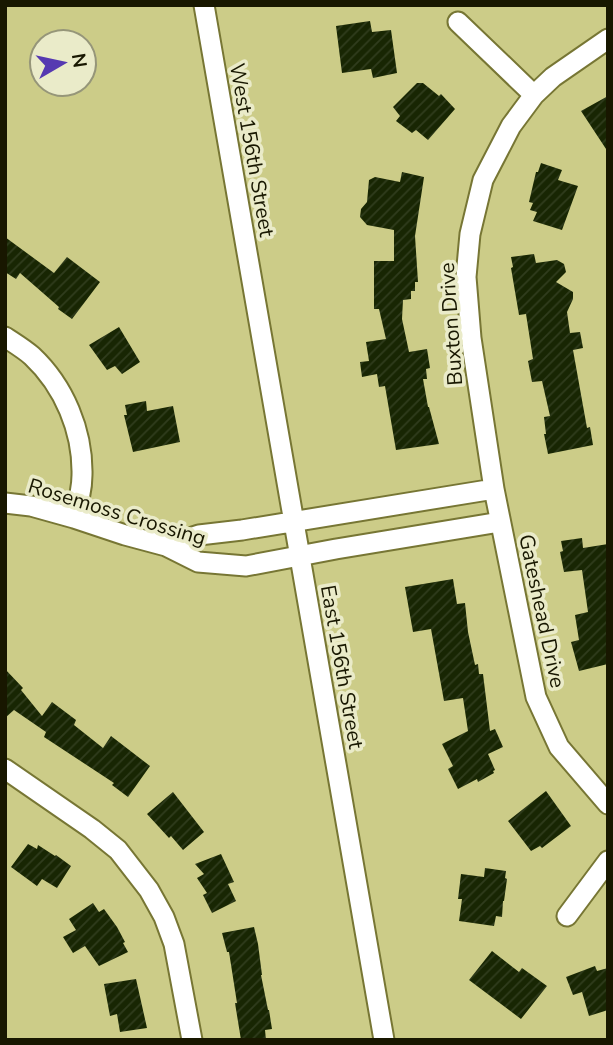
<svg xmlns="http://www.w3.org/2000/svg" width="613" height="1045" viewBox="0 0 613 1045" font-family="'Nunito Sans',sans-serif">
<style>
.building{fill:url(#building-hatch)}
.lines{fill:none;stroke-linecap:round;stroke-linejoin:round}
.minor-casing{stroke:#777634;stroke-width:23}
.minor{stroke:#fff;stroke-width:19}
.labels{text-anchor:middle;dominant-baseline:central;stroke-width:7;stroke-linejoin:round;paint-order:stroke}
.street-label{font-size:21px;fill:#181700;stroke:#eaebc9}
</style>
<defs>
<pattern id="building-hatch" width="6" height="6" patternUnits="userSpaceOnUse" patternTransform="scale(1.75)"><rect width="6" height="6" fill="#182603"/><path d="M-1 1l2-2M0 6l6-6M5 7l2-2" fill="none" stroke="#303c1d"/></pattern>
</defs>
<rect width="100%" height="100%" fill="#cc8"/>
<path class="building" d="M370,21L372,32L391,30L397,73L373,78L371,69L342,73L336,26Z
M417,83H423L439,96L441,94L455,109L428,140L416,130L412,133L396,121L400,116L393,107Z
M608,96V152L581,111Z
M541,163L562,170L558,180L578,186L562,230L533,221L537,212L530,210L533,203L529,202L536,172H538Z
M402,172L424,177L415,236L418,282H415V291H411V299L403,300L402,319L409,352L427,349L430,368L426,369L427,379H423L428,407H429L439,444L396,450L385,386L379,387L377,374L362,377L360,362L369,361L366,342L386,339L379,309H374V261H394V230L367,225L360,217L361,209L367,202L369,180L375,177L400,182Z
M5,237L54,273L67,257L100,282L72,319L58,309L59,307L20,273L16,279L5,272Z
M534,254L536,263L557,260L564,264L566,272L556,282L573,292V299L567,312L570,333L580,332L583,348L573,350L587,428L590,427L593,445L548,454L544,434H546L544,417L550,416L542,381L532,382L528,361L533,359L526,314L519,315L511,268L513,267L511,257Z
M119,327L140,362L122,374L115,366L107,370L89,345Z
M146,401L147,411L173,406L180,442L133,452L124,415H127L125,405Z
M582,538L583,548L608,544V664L579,671L571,642L579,640L575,615L588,612L582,570L564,572L560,552L563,551L561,541Z
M453,579L457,604L465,603L468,632L475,665L478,664L479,674H483L490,731L495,729L503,747L488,754L495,770L493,771L494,773L478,782L477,779L458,789L448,769L453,766L442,744L468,731L463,698L444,701L431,629L413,632L405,587Z
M5,669L23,688L21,690L42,716L52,702L76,720L74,725L103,748L111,736L150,766L128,797L112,785L114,783L44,737L46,732L14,710L5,718Z
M546,791L571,826L542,848L540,846L531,851L508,821Z
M173,792L204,832L183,850L171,836L169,838L147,814Z
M28,844L37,849L38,845L55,856L56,855L71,866L57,888L42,879L37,886L11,867Z
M221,854L234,882L228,884L236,901L212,913L203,895L207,893L197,878L204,874L195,864Z
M485,868L506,871L505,878L507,879L504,901H503L502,917L496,916L494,926L459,921L462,899H458L461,874L484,877Z
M93,903L99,912L104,909L117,927L125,942L123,943L128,952L99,966L85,946L73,953L63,937L76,930L69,919Z
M254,927L258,944L262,975H261L268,1010H269L272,1029L265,1030L266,1040H241L235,1003H237L229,952H227L222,933Z
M492,951L519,972L522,968L547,986L521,1019L469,980Z
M595,966L597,971L608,968V1010L589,1016L582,992L573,995L566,977Z
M136,979L147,1028L120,1032L117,1014L110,1016L104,984Z"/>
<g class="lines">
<defs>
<path id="minor" d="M204,5L384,1040
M458,22L534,95
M608,39L553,77L534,95L511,126L483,180L470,234L466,277L471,338L494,489L536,697L559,747L608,804
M5,337C14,343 24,349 32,356C64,386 83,431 82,475C82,490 78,504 74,518
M5,503L31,506L74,518L125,535L166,546L198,562L246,566L336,549L500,522
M166,546L199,535L242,530L494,489
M5,769L92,829L118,850L149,890L164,917L174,944L192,1040
M567,916L608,861"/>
</defs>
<use href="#minor" class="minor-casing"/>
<use href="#minor" class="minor"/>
</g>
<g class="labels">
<g class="street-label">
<text transform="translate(252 150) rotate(80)">West 156th Street</text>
<text transform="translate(451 324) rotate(-94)">Buxton Drive</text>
<text transform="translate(117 512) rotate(17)">Rosemoss Crossing</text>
<text transform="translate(542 611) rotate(78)">Gateshead Drive</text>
<text transform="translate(342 667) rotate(80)">East 156th Street</text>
</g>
</g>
<rect width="613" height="1045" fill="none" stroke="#181700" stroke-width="14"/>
<g transform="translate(63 63) rotate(81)"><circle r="33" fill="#eaebc9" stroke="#969679" stroke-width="2"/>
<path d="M0-5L12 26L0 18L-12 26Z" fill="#5639b1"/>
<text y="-10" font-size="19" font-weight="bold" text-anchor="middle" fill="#181700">N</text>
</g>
</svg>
